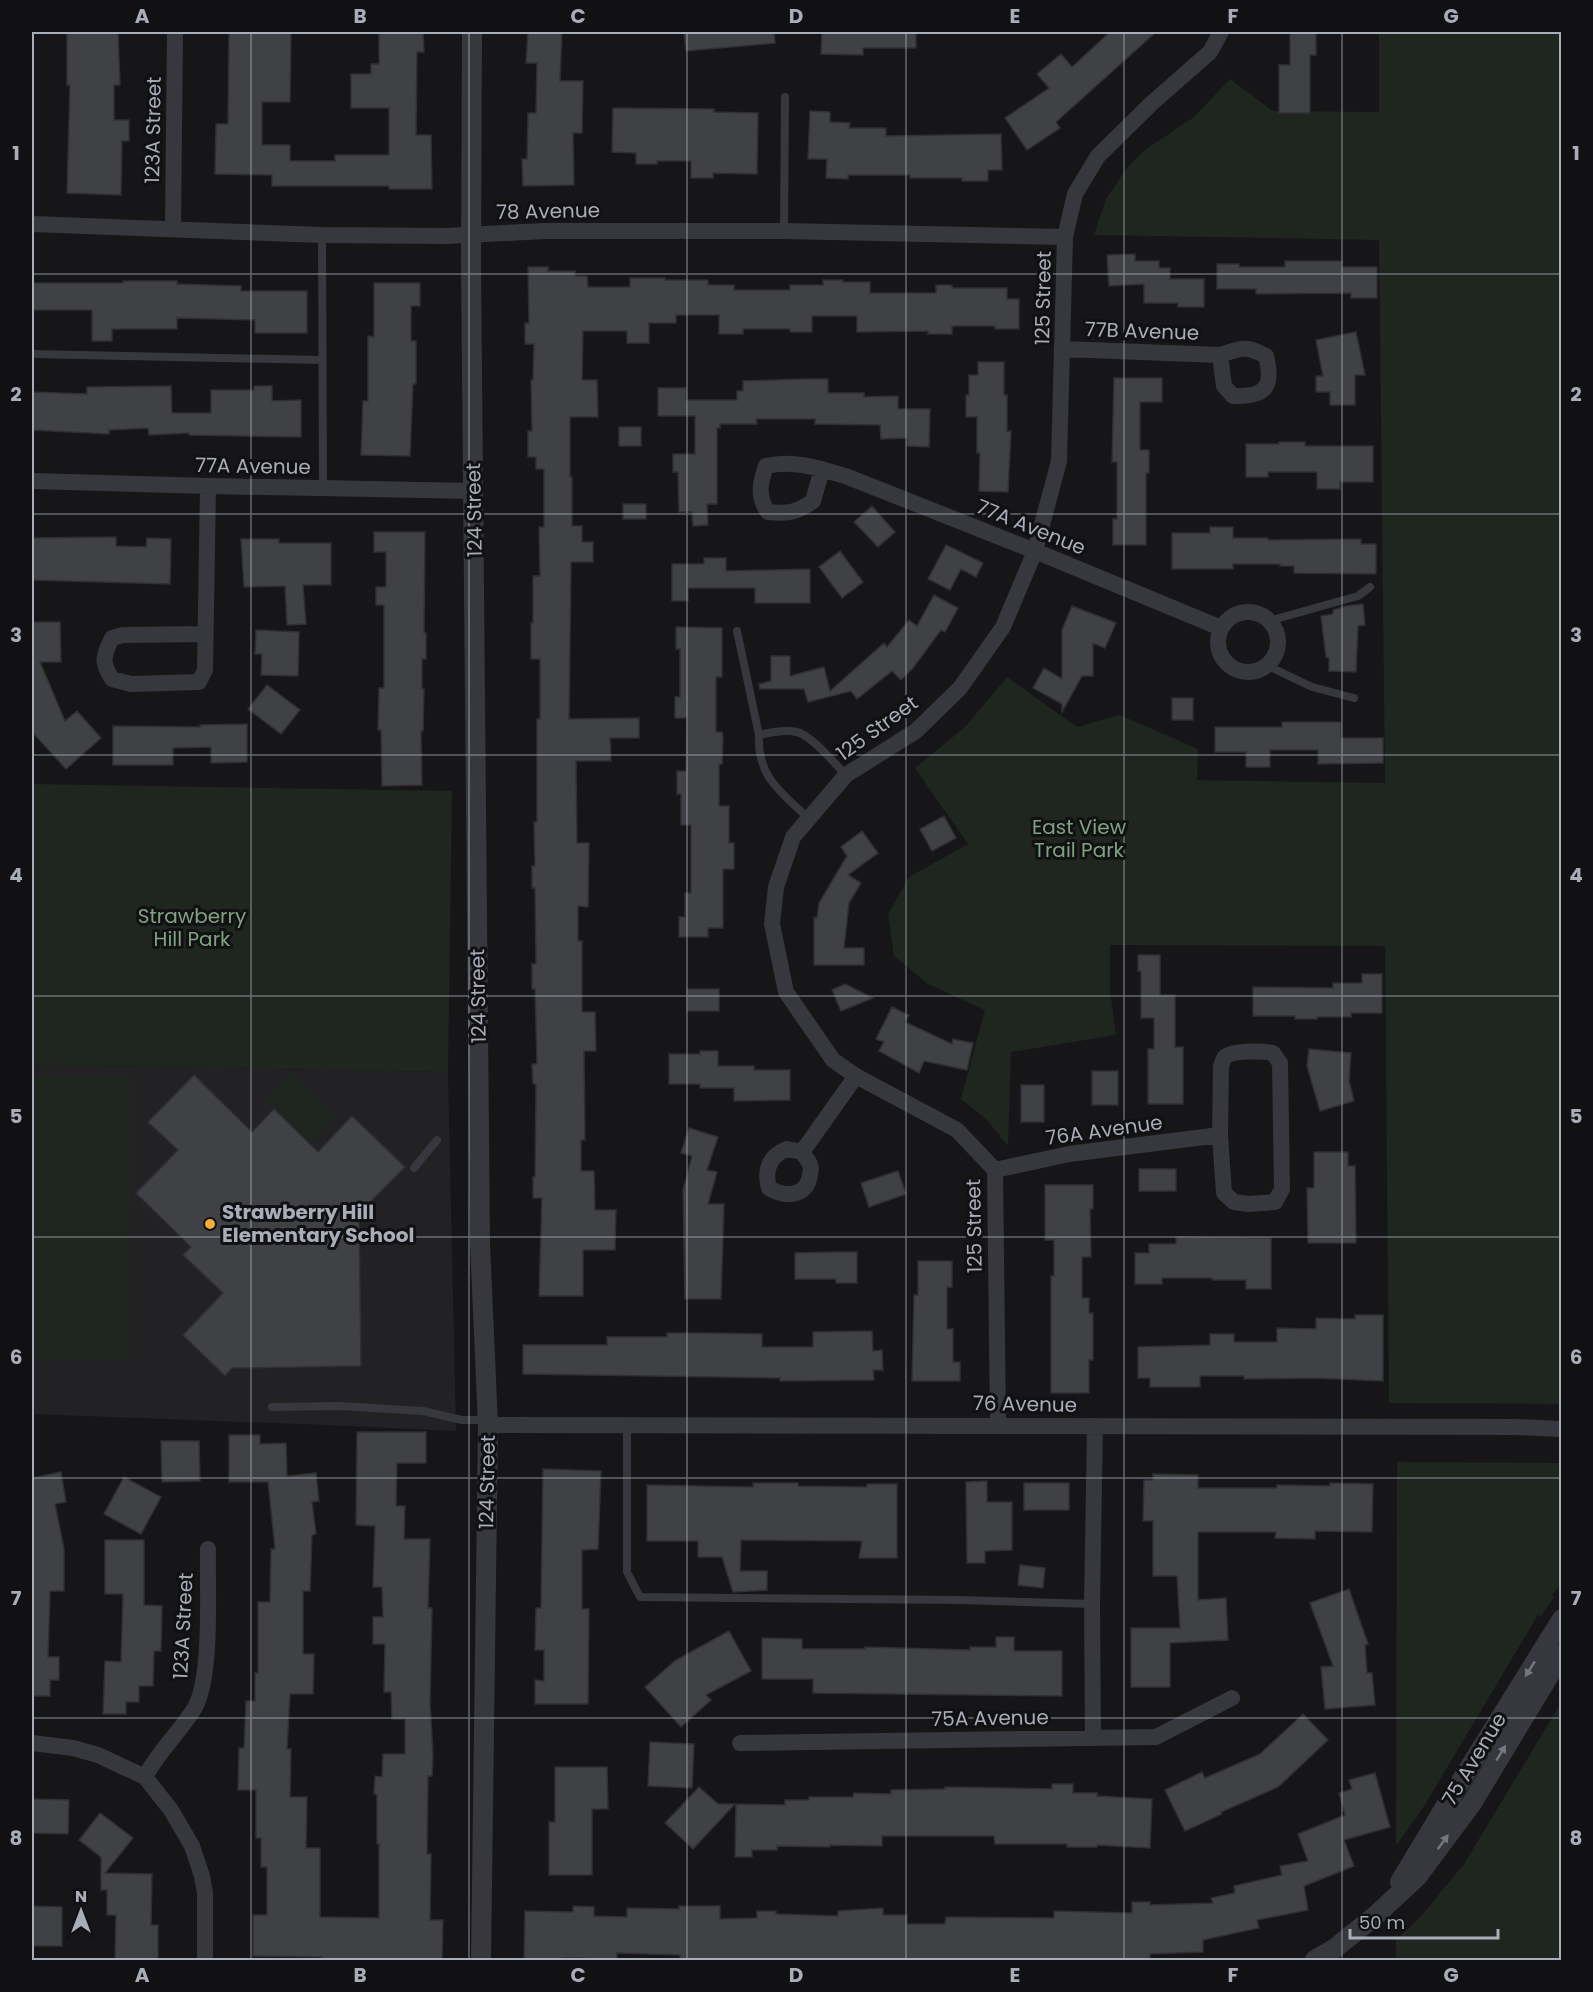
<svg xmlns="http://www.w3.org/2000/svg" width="1593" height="1992" viewBox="0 0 1593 1992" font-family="Poppins,sans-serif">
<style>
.built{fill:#222225}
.green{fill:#1e261f}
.building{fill:#404145;stroke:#303034;stroke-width:1.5}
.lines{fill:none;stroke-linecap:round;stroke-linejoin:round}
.service{stroke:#37383d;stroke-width:8}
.minor{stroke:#37383d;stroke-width:16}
.tertiary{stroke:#37383d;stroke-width:20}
.oneway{fill:#757881}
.grid{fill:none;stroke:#a8adb8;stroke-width:1.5;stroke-opacity:0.55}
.poi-dot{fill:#f2b134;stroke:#111113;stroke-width:2}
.labels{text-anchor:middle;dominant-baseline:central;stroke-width:6;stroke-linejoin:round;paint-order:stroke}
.street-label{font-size:20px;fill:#a8adb8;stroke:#111113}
.park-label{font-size:20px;fill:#7fa381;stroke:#111113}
.poi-label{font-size:20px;font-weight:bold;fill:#a8adb8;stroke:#111113;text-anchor:start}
.neatline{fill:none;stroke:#a8adb8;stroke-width:2}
.grid-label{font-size:20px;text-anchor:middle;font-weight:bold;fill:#a8adb8}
</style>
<rect width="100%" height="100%" fill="#161618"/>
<path class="built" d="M32,1065L448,1072L456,1431L326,1425L32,1414Z"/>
<path class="green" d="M1379,32H1561V1404L1389,1403L1385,946L1110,945V990L1116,1035L1011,1052L1008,1146L987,1120L961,1099L985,1010L928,984L894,956L888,914L909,877L968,844L915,768L965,727L1007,677L1077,727L1120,715L1198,749L1197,780L1385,783L1379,240L1094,235L1106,199L1127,168L1145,150L1194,117L1230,79L1273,111L1379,112Z
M32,784L452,791L448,1072L32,1065Z
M291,1073L337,1116L312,1142L266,1099Z
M32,1076H131L129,1360H32Z
M1397,1462L1561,1463L1562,1583L1552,1595L1554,1597L1541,1616L1538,1615L1535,1620L1426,1803L1396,1846Z
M1561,1703V1960H1396V1940L1421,1916L1464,1864Z"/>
<path class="building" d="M67,32H118L120,85H114V120H129V141H122L121,195L67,193L70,85H67Z
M229,32H291L290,102H262V145H290V161H335V155H389V108H351V74H371V64H379V32H423L424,52H417L416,135H431L432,189H389V186H272V175L215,174L216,124H228Z
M528,32H562L560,81H583L582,133H573L574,185L523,186L522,159H527L528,113H536L537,63H526Z
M684,32H774L775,43L686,51Z
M822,32H916V48H863V55L821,54Z
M1110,32H1156L1056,122L1060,128L1027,150L1005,118L1049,88L1037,74L1061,54L1072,67Z
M1290,32H1316V55H1310V113H1279V65H1290Z
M613,108L714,109V112L758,113L757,174L713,173V178H691V161H657V164H636V153L612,152Z
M810,111L830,112V122L850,123L849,128H886V136L1001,134L1002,170H988V181H962V178H910V175H848V179L826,178L827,159H808Z
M1135,254V261H1159V268H1170V279H1204V307H1178V303H1144V284L1109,286L1107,255Z
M1285,261H1342V267H1377V298H1351V293L1256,294V289H1217V264H1239V267H1285Z
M528,267H548V271H575V276H587L588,287H630V278H665V280H708V285H734V290H790V285H823V280H843V282H870V293H936V285H952V288H1007V299H1019V329H995V326H952V334H928V331L857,332V316H812V332H790V329H743V334H719V315H676V323H649V343H627V331H583L582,380H597L598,417H570V477H572V526H582V542H593V562H571L569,719L639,718V738H610L611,761H576L577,843H589L588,907L578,906V941H582V1012H595L596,1051H584L585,1140H581V1171H594L595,1210H616L615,1250H583V1296H539L542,1198H533V1177H535L536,1084H533L532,1064H537L535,989H532V964H536L535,888H532V866H535L534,822H537V719H540V659H531V623H533V576H540L539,527H544V469H536V457H528V431H532L531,380H533L534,344H525V323H529Z
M123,281H177V284L241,286V291H307V333H255V320L177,318V329H112V341H92V310H32V283H123Z
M374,283H420V306H411V341H416V384H413L410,456L361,455L363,401H368V336L374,337Z
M1356,332L1365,375H1355V405H1330V392H1316V376H1323L1316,340Z
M978,362H1004V395H1007V431H1011L1008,492L979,491L980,453H977V417H966V395H969V375H978Z
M1114,378H1162V402H1140V450H1149V473H1146V545H1113V519H1117V462H1112Z
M805,379H828V393H864V397L898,396V409H930L929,447L907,446V438L881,439L880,425L815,424V419H756L757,424H720V428H717V504H707L708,525L693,526L692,512H679L678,472H673V454H695V416H658V388H686V400H737V391H743V381Z
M171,386L172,413H211V390H254V386H272V401L301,400V437L189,435V433L149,435L148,428L109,430V434L32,430V392L87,394V387Z
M619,427H641V446H619Z
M1279,442H1305V446H1373V482H1340V489H1317V472H1268V477H1246V444H1279Z
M623,504H646V519H623Z
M872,506L895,532L878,547L854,522Z
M1210,527H1233V538H1268V540L1361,539V544H1376V574L1294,573V566H1280V564H1233V569H1172V533H1210Z
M374,532H425L424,633H426V659H422V689H424L423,731H421L422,785L382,786L381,730H378L379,688H384V605H376V587H386V552H374Z
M116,537V546L146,547L147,538L171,539L170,584L32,580V538Z
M241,539H279V543H331V585H303L306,624L287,625L285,586L244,587Z
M946,545L983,563L976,577L961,569L950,590L928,579Z
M840,551L863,582L842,598L819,567Z
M704,558H726V571L810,569V603H755V588H688V601H672V564H704Z
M934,595L958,608L945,632L941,630L913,668L901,680L892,671L857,699L851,691L808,702L804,689H760L759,684L771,681V656H790V676L824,667L830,691L884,643L887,647L909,620L917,626Z
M1363,604L1365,625L1358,626L1356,672L1329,671V658L1326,657L1321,616L1333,614V610L1346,606Z
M1072,606L1116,623L1105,648L1093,643V676H1082L1062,712V704L1033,688L1044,668L1062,679V630Z
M32,622H60L61,662H40L65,721L77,711L101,738L66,769L32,732Z
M676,627L722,628V677H716V732H722L723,739L722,764H719V806H729V843H734V869H723V928H708V937H679V917H685V893H691V825H681V794H677V771H686L687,718H675V697H680V649H676Z
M256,630L299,632L298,676L261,675L262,654H255Z
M267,685L300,710L281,734L248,709Z
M1172,698H1193V720H1172Z
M1282,722H1341V738H1383V763L1318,764V750H1270V767H1246V752H1215V727H1282Z
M247,724V762L211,763V747L173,748V765H113V726L200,727V725Z
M944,816L956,838L932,851L920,829Z
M862,831L878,853L848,875L861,883L849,903L844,948H864V965H814V917L817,918L819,903L847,856L841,847Z
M1138,955H1160V995H1175V1047H1183V1104H1148V1049H1154V1018H1141V971H1138Z
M1362,974H1382V1013H1351V1017H1317V1019H1295V1016H1253V987L1333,988V983H1362Z
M845,984L873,998L841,1011L832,990Z
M687,989H719V1011H687Z
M892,1007L909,1015L905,1022L952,1044L953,1039L973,1043L967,1070L924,1061L919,1073L879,1051L884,1042L876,1039Z
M1309,1049L1351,1053L1349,1081L1354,1101L1320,1111L1307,1066Z
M700,1051H718V1066H754V1070H790V1100L734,1101V1088H700V1084H669V1054H700Z
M1092,1071H1118V1105H1092Z
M194,1075L252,1132L274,1109L318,1152L352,1116L405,1167L359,1213L361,1366L232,1368L225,1376L183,1335L223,1293L183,1255L191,1247L136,1193L178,1150L148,1122Z
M1021,1085H1044V1122H1021Z
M689,1128L718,1137L707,1170L717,1172L708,1204H724L721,1299H685L683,1190L692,1156L681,1153Z
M1314,1152H1348V1166H1355L1356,1243H1308L1307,1188H1314Z
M1139,1169H1176V1191H1139Z
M898,1171L906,1194L869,1207L861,1183Z
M1045,1185H1093V1209H1090L1091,1257H1082V1298H1089V1313H1093V1360H1089V1393H1051V1276H1054V1240H1045Z
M1176,1237L1271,1238V1289H1246V1280H1212V1278H1162V1284H1135V1253H1149V1244H1176Z
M836,1252H857V1283H836V1279H795V1253Z
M918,1261H952V1287H947V1329H953V1362H960V1381H912L914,1295H918Z
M1355,1315H1383V1381L1314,1378L1244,1379V1376H1200V1387H1150V1378H1138V1347L1210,1345V1334H1234V1342H1277V1328L1316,1329V1318L1355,1319Z
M872,1331L873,1351L882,1350L883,1370H873L874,1380L780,1381V1378L523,1374V1345H607V1337H667V1333H707L762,1334V1347H813V1332Z
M357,1432H426V1463H397L396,1506H405L404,1539H430L428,1608H432L430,1703L433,1756L432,1776H428L427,1854H431L430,1920H443L442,1960H321V1957L253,1956V1915H267V1867H261V1838H256V1790H238L239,1748H244L246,1701H255V1673H258V1602H270L271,1549H275L268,1482H229V1435H260V1444L286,1443L287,1476L316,1473L319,1501L312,1502L316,1534L312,1535L310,1591H303V1654H314L313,1694H290L287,1749H291L290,1797H307L306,1848H320V1917L379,1918V1844H377V1795L374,1794L375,1776L382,1777L383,1754H405V1719H392L391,1692H384L385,1644H373V1617H383L382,1587H373L375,1526L356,1525Z
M161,1441H199L200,1481L162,1482Z
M543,1469L601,1471L598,1549L582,1550V1609H589L588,1704H535V1680L544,1681V1650H535L536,1608H541Z
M61,1472L66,1502L55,1504L64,1549V1591H50L48,1657H59V1680H50V1696H32V1478Z
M1153,1474L1198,1475V1488H1277V1485L1330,1486V1483L1373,1484L1372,1532L1315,1531V1539L1275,1538L1276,1532H1198V1600L1226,1598L1228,1640L1170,1643V1687H1131V1628H1180L1177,1576H1153V1521H1143L1144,1480H1153Z
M124,1477L161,1497L141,1534L104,1514Z
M987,1481V1502H1012V1550L985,1551V1563H967L966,1482Z
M753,1483H798V1486L867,1487V1484H897V1558H859L862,1541L741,1540L740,1571H767V1590L733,1592L722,1557H698V1541H647V1485L753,1487Z
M1024,1483H1069V1510H1024Z
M105,1540H144V1605L162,1606L161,1651H154L153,1686H139V1702H126V1714H103L105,1661L121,1662L123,1594H105Z
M1020,1565L1045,1568L1043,1588L1018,1585Z
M1349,1589L1368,1644L1365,1645L1367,1673H1372L1375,1705L1325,1709L1321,1667L1333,1666L1310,1603Z
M729,1631L751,1671L706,1695L711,1700L681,1727L645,1687L676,1660Z
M996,1637H1014V1651H1062V1696L813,1693V1679H762V1638L802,1639V1649H865V1647L970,1650V1647H996Z
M1303,1714L1328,1740L1278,1787L1221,1812L1222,1814L1185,1831L1165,1790L1202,1772L1205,1778L1260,1754Z
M650,1742L694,1744L692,1788L648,1786Z
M555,1767H607L608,1809H592V1875H549V1822H555Z
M1375,1773L1390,1827L1344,1840L1354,1866L1304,1886L1308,1910L1257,1920L1259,1928L1203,1940V1952L1150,1954V1960H680V1955L617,1953V1959L563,1958V1960H524L525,1911L573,1912V1906L594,1907V1916L627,1917V1908L679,1909V1906H720V1919L757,1918V1911H776V1914L838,1916V1911L883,1908V1915H907V1924H945L946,1917L1054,1918V1911L1132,1913V1902H1150V1905L1213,1903L1211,1898L1235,1893L1234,1886L1282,1875L1280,1866L1308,1861L1298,1834L1345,1815L1339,1793L1352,1789L1349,1780Z
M1052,1784H1073V1793H1097V1796L1152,1799L1150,1848L1097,1845V1847H1067V1844H995L994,1836H882V1846L830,1845V1847L777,1846V1850H752V1857H735L736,1804L785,1805V1800H809V1797H853L854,1793L891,1794V1790L945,1789V1787L1052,1789Z
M699,1787L718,1804H735L693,1849L665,1823Z
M32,1799L69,1800L68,1834L32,1833Z
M100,1813L133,1838L105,1873L152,1874L151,1925H158V1960H115L116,1915H107V1890H101V1857L79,1840Z
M32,1906L62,1907V1946H32Z"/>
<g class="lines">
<path class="service" d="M784,231L785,97
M322,235L323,489
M32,354L322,360
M1269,621L1358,596L1370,587
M737,631L759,735C757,777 781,792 808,818
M1266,665L1312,687L1354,698
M759,735C771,732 785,729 797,732C812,736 834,763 846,775
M414,1168L437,1140
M272,1407L340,1406L423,1411L462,1420H488
M627,1424V1572L640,1597L961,1600L1092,1604"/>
<path class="minor" d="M32,224L322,235L446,236L545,231H784L1065,237
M173,229L175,32
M1063,349L1220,355C1242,348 1246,345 1266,356C1274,388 1265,397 1233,396L1224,386L1220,355
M822,469L813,501C796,513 788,514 768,512C757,497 760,483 766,466C794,459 822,469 848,477L1035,551L1221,628
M32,481L208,486L474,491
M1218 642a30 30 0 1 1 60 0a30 30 0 1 1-60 0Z
M205,634L123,635L112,638C103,656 101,662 112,679L131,684L199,682L205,670L208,486
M787,1149L802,1152C804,1156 809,1160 810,1165C811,1167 811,1171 810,1174C808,1197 785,1198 769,1188C764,1170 769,1156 787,1149Z
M802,1152L856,1076
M995,1170L1069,1154L1220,1135L1224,1193L1234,1202L1249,1204L1275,1202L1282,1189L1280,1063L1273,1053C1263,1051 1232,1050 1225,1057C1223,1059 1222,1064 1221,1066L1220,1135
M488,1425L1516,1427L1562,1429
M998,1425L995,1170L957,1130L856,1076L833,1060L786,992L772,924L776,887L793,837L846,775L916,731L960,688L1003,627L1035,551L1059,461L1065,237L1075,194L1098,156L1152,103L1210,52L1221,32
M1093,1738L1092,1604L1095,1426
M32,1743L73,1748L98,1755L145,1777L171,1810L192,1846L202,1876L205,1893V1960
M740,1743L1156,1737L1232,1698
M145,1777C158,1752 179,1733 194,1709C213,1678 207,1588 208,1549"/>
<path class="tertiary" d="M472,32L471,263L480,1243L488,1425L481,1960
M1400,1882L1453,1794L1562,1619
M1315,1960L1334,1949L1375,1916L1417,1877L1472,1803L1562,1654"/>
</g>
<defs><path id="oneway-solid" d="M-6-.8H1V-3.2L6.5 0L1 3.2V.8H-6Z" transform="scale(1.5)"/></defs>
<g class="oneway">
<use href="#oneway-solid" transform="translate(1530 1669) rotate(122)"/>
<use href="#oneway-solid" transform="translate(1501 1753) rotate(-59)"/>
<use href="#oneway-solid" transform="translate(1443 1842) rotate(-54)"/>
</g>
<path class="grid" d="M251,32V1960M469,32V1960M687,32V1960M906,32V1960M1124,32V1960M1342,32V1960M32,274H1562M32,514H1562M32,755H1562M32,996H1562M32,1237H1562M32,1478H1562M32,1718H1562"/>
<circle class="poi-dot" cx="210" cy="1224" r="6"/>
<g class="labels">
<g class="street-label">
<text transform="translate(153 130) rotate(-89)">123A Street</text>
<text transform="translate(548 211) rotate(-1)">78 Avenue</text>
<text transform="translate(1043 298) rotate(-89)">125 Street</text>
<text transform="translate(1142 331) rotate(2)">77B Avenue</text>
<text transform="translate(253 466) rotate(1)">77A Avenue</text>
<text transform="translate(474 510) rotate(-91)">124 Street</text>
<text transform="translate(1031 527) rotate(22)">77A Avenue</text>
<text transform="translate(877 728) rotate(-36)">125 Street</text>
<text transform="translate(478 996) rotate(-91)">124 Street</text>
<text transform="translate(1104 1130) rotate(-8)">76A Avenue</text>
<text transform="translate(974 1226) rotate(-91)">125 Street</text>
<text transform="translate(1025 1404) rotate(1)">76 Avenue</text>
<text transform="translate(487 1482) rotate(-89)">124 Street</text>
<text transform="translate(183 1626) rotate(-87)">123A Street</text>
<text transform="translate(990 1718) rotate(-1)">75A Avenue</text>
<text transform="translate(1474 1759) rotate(-59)">75 Avenue</text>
</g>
<g class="park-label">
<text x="1079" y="827">East View<tspan x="1079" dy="23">Trail Park</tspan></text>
<text x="192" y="916">Strawberry<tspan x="192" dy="23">Hill Park</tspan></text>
</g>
<g class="poi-label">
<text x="222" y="1212">Strawberry Hill<tspan x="222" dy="23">Elementary School</tspan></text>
</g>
</g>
<rect width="1593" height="1992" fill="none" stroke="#111113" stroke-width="66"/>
<g transform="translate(81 1911)" stroke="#111113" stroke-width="4.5" paint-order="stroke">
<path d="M0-4.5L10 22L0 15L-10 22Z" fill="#a8adb8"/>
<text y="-9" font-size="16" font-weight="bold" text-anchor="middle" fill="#a8adb8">N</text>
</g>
<path d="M1350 1929v9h148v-9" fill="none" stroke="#a8adb8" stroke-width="3"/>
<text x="1359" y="1929" font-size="18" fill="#a8adb8" stroke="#111113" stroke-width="4.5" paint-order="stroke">50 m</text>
<rect x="33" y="33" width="1527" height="1926" class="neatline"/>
<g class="grid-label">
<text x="142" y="23">A</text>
<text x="360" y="23">B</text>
<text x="578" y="23">C</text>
<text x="796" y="23">D</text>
<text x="1015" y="23">E</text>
<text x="1233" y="23">F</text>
<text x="1451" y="23">G</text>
<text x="16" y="160">1</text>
<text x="1576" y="160">1</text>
<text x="16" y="401">2</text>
<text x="1576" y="401">2</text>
<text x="16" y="642">3</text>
<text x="1576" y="642">3</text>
<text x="16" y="882">4</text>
<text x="1576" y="882">4</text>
<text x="16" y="1123">5</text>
<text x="1576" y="1123">5</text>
<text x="16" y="1364">6</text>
<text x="1576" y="1364">6</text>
<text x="16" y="1605">7</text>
<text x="1576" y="1605">7</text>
<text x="16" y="1845">8</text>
<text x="1576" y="1845">8</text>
<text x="142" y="1982">A</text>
<text x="360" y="1982">B</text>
<text x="578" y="1982">C</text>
<text x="796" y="1982">D</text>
<text x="1015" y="1982">E</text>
<text x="1233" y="1982">F</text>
<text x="1451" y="1982">G</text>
</g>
</svg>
